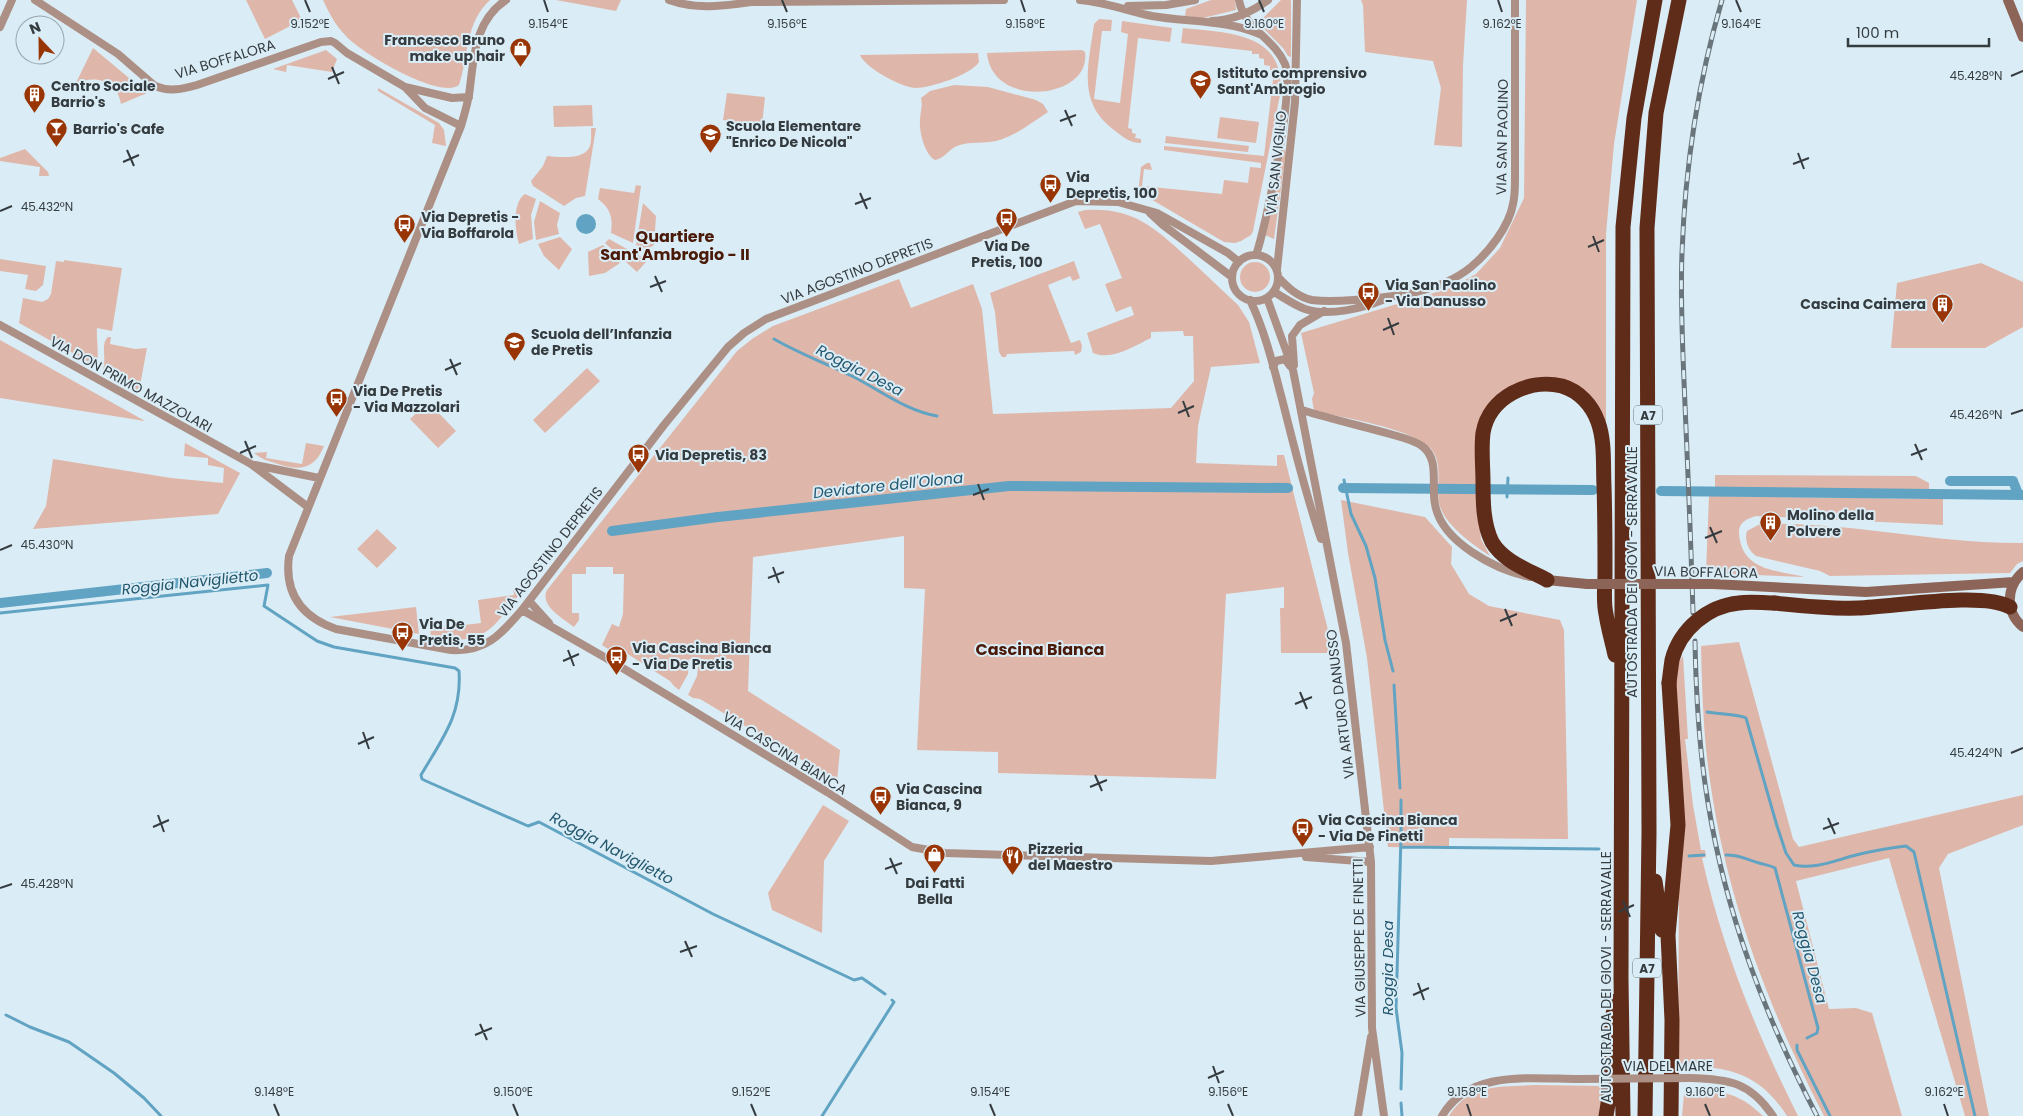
<svg xmlns="http://www.w3.org/2000/svg" width="2023" height="1116" viewBox="0 0 2023 1116" font-family="Poppins,sans-serif">
<style>
.green{fill:#dfb7aa}
.water{fill:#61a3c2}
.lines{fill:none;stroke-linecap:round;stroke-linejoin:round}
.stream{stroke:#61a3c2;stroke-width:3}
.canal{stroke:#61a3c2;stroke-width:10}
.street{stroke:#ac9086;stroke-width:8}
.secondary{stroke:#8d6558;stroke-width:10}
.highway{stroke:#602c1a;stroke-width:15}
.rail-casing{stroke:#6a757b;stroke-width:5}
.rail{stroke:#daecf5;stroke-width:3;stroke-dasharray:9;stroke-linecap:butt}
.street-bridge{stroke:#ac9086;stroke-width:8}
.secondary-bridge{stroke:#8d6558;stroke-width:10}
.highway-bridge{stroke:#602c1a;stroke-width:15}
.ticks{fill:none;stroke:#353c40;stroke-width:2}
.labels{text-anchor:middle;dominant-baseline:central;stroke-width:4;stroke-linejoin:round;paint-order:stroke}
.shield{fill:#daecf5;stroke:#667176;stroke-width:1}
.shield-label{font-size:12px;font-weight:bold;fill:#353c40}
.poi-label{font-size:14px;font-weight:bold;fill:#353c40;stroke:#daecf5;text-anchor:start}
.street-label{font-size:14px;fill:#353c40;stroke:#daecf5}
.water-label{font-size:15px;font-style:italic;fill:#23576e;stroke:#daecf5}
.quarter-label{font-size:16px;font-weight:bold;fill:#4a1907;stroke:#daecf5}
.ticks-label{font-size:12px;text-anchor:middle;fill:#353c40;stroke:#daecf5;stroke-width:4;stroke-linejoin:round;paint-order:stroke}
</style>
<rect width="100%" height="100%" fill="#daecf5"/>
<path class="green" d="M246,0H292L302,20L265,39Z
M323,0H490C465,23 469,55 459,85C440,100 361,53 346,36C336,26 329,13 323,0Z
M556,0H621L616,11Z
M1211,0H1235L1236,10L1203,18L1185,16L1186,9Z
M1281,0H1291V57L1288,56L1283,48L1258,23Z
M1361,0H1467L1463,65L1462,147L1434,145L1441,88L1433,61L1365,52L1363,5Z
M1526,0H1637L1614,144L1606,234V427L1562,383L1494,398L1477,494L1481,539L1490,556C1473,545 1442,523 1439,502C1436,486 1443,465 1432,450C1416,429 1341,417 1314,411L1312,399L1314,393L1301,333L1450,288L1476,274L1500,248L1524,198Z
M1099,19L1112,20L1111,31H1102L1094,99L1120,103L1128,34L1121,32L1122,21L1172,28L1170,42L1138,38L1128,128L1132,129V133L1136,134L1135,138L1141,139V143C1130,143 1123,137 1114,130C1076,102 1089,64 1094,24Z
M1183,28C1228,33 1287,32 1280,95L1253,231L1251,235L1241,241L1235,243L1224,242L1149,198L1138,194L1141,167L1147,163H1150L1152,170L1144,169L1142,186L1222,194L1224,180L1248,183L1250,167L1261,168V163L1164,150V146L1264,156L1274,71L1270,70V66L1264,65V59L1259,58V54H1252V51L1181,43Z
M93,48L147,93L121,104C118,81 94,73 75,85Z
M326,50L337,59L332,72L287,65L286,72L273,69Z
M1082,50L1085,52C1092,99 992,110 987,53Z
M978,53L979,62C971,75 930,88 916,88C902,88 864,67 860,55Z
M954,85L988,87L1036,100L1043,104L1048,112C1031,123 1016,136 996,141C984,144 969,141 957,146C949,149 944,159 935,160C925,155 919,132 920,121C920,112 923,107 921,98L930,91Z
M378,88L439,123L444,130L446,146L432,143L435,125L378,91Z
M727,93L765,97L762,125L723,120Z
M592,105L593,126L554,127L553,106Z
M1220,117L1259,122L1256,143L1217,138Z
M591,128H596L585,196L576,198L564,206L533,186L531,181L543,166L547,156C558,157 583,160 589,148C592,143 591,134 591,128Z
M1166,136L1249,146L1248,152L1165,143Z
M25,149L48,172L49,176H39L40,167L0,161V158Z
M1284,149L1286,152L1274,239L1265,235Z
M636,185L641,186L633,243L611,233C613,218 611,209 598,199L600,188L634,193Z
M525,194L536,199L531,215L533,239L519,244C515,230 512,203 525,194Z
M540,201L560,213L557,225L559,234L536,240L534,222Z
M643,203L656,216L654,245L648,249L636,245Z
M1085,210C1133,207 1154,227 1188,258C1205,274 1221,289 1238,305L1249,322L1260,363L1211,367L1198,426L1196,463L1277,466V455H1284L1330,638L1332,653H1281L1280,608H1284V587L1226,594L1216,779L998,773V752L917,750L925,589L904,588V536L753,557L748,691L840,750L837,781L700,699L693,698L688,695L697,676L699,659H689L688,674L679,690L674,686L670,681L623,651L616,654L602,645L612,624L619,627L623,614L624,574H613V567H586V574H572V613H579V620L574,627C564,619 539,606 547,590L737,351L752,339L773,326L899,279L911,308L973,284L982,309L993,414L1171,408L1194,381L1193,336H1184L1183,331L1151,332V338C1134,346 1112,361 1093,353L1087,333L1134,315L1131,306L1116,312L1105,284L1122,278L1100,224L1085,229L1078,212Z
M560,237L572,249L559,270L544,256L538,244Z
M609,239L645,259L646,262L637,272L605,243Z
M603,245L620,263L605,273L589,276L588,252Z
M0,259L46,266L43,285L36,291L25,289L28,275L0,271Z
M64,260L122,268L112,331L97,328C96,339 100,357 96,366L19,323L23,298L42,302L48,299L51,294L56,261L64,262Z
M1074,261L1080,278L1073,281L1070,276L1048,285L1071,343L1080,340L1082,346L1081,352L1075,355L1074,351L1007,354L1006,357H1002L999,352L995,312L990,293Z
M1240 277a15 15 0 1 1 30 0a15 15 0 1 1-30 0Z
M1981,263L2023,282V327L1985,348H1891L1897,283Z
M108,337H111L110,344L135,349L147,348L139,391L103,369C107,359 100,344 108,337Z
M0,340L145,421L0,398Z
M587,368L600,381L545,433L533,420Z
M428,402L456,431L438,448L410,419Z
M185,443L240,473L218,514L33,529L46,506L53,459L171,478L223,483L224,468L208,465V458L184,456Z
M306,443L324,446C314,471 298,471 275,463C267,461 260,458 254,453L267,452L266,458L302,464Z
M1715,475L1916,476L1929,483V491L1715,489Z
M1709,496L1943,499V525L1756,516C1747,519 1738,522 1739,534C1742,571 1776,570 1805,577L1706,573Z
M1341,500L1425,517L1452,547L1451,564L1469,594L1489,606L1560,620L1564,630L1568,839L1449,838V848L1388,847L1367,658L1348,553Z
M1760,524C1848,521 1935,544 2023,543V561L2017,564L2010,573L1830,576L1820,571L1756,556C1749,551 1744,541 1747,531Z
M377,529L397,548L377,568L357,549Z
M525,587C492,628 488,647 431,637L430,629L481,623L478,600L514,595L513,589Z
M416,607L419,634L330,617Z
M1739,642L1793,839L1799,847L2023,795V825L1948,854L1939,868L1989,1116H1965L1889,858L1796,881L1829,1009L1856,1008L1872,1013L1902,1116H1824C1766,1003 1724,893 1708,766C1703,726 1702,686 1701,646Z
M1683,656L1688,739H1685L1693,805L1701,850H1705L1706,857L1702,858C1723,951 1756,1032 1798,1116H1787C1759,1072 1727,1066 1678,1066L1679,876L1675,680L1677,665Z
M823,805L849,821L824,861L822,933L772,910L768,893Z
M1535,1085L1605,1086L1600,1116H1449C1469,1083 1501,1087 1535,1085Z
M1710,1090C1734,1094 1745,1099 1763,1116H1682L1684,1094Z"/>
<path class="water" d="M576 224a10 10 0 1 1 20 0a10 10 0 1 1-20 0Z"/>
<g class="lines">
<path class="stream" d="M774,339C800,354 827,364 854,377C881,391 907,411 937,416
M1344,480L1351,514L1366,546L1375,578L1385,640L1393,671
M1507,497L1508,478
M0,613L268,585L264,606L317,641L334,647L455,668L459,671C462,715 442,739 421,775L422,779L426,781L528,826L539,822L713,914L854,980L862,978L885,994
M1394,685L1400,788
M1707,712C1717,714 1740,714 1746,718L1777,826L1786,853L1794,865C1814,870 1836,860 1856,855C1872,851 1889,848 1906,846L1914,852L1975,1116
M1401,800V837L1396,1008L1402,1053L1401,1089
M1401,847L1599,849
M1726,855C1741,855 1745,859 1759,863C1765,865 1770,865 1775,868L1818,1028L1817,1033L1807,1038
M1689,856L1704,855
M6,1015L30,1027L69,1042L114,1073L144,1098L161,1116
M1797,1045V1050L1830,1116
M1401,1103L1402,1116
M822,1116L894,1002L892,1000"/>
<path class="canal" d="M1950,481H2013L2018,494
M1343,488L1593,490
M1661,491L2023,495
M612,531L718,517L1009,486L1288,488
M0,603L267,573"/>
<path class="street" d="M35,0L118,54L155,86C169,92 183,89 197,85L321,42L331,41L335,43L347,53L405,87L452,98L469,97
M506,0C473,22 474,60 469,95C467,105 464,116 461,126L289,556C284,594 302,617 336,629L451,650C486,652 500,635 522,610L664,425L728,347L744,333L766,319L1076,201L1118,202L1157,213L1228,253L1239,262
M669,0C697,10 724,6 752,2L1004,0
M1080,0C1105,2 1128,11 1152,16C1185,22 1229,20 1259,34
M1239,0C1244,29 1274,38 1285,64C1295,88 1266,226 1256,255
M1128,6L1166,5L1195,0
M1212,21C1232,20 1252,12 1268,0
M0,27L12,0
M405,87L425,108L461,126
M1150,213L1163,225L1232,277
M1232 278a23 23 0 1 1 46 0a23 23 0 1 1-46 0Z
M1277,269L1295,102L1297,0
M1278,277C1288,288 1298,297 1312,300C1326,302 1341,301 1354,300C1394,297 1439,293 1471,267C1488,253 1509,227 1513,204C1515,196 1515,186 1515,178V0
M1274,292C1283,297 1294,305 1305,309C1329,317 1363,308 1385,299
M1267,298L1293,370L1346,643L1371,862L1372,1028L1384,1116
M1250,300C1265,331 1273,365 1282,399C1294,446 1305,493 1321,539
M0,325L251,464L308,507
M1294,365L1292,336L1300,325L1324,311
M1273,367L1276,361L1285,359L1290,366
M1302,410C1331,419 1361,426 1390,434C1400,437 1414,440 1422,446C1440,459 1431,485 1435,504C1441,542 1496,570 1530,577
M255,465L319,478
M529,601L549,623
M522,610L606,658L827,792L912,847L945,853L1211,861L1370,847
M1306,857L1371,862
M1690,1078C1729,1079 1750,1082 1773,1116
M1358,1116L1371,1037
M1442,1116C1469,1069 1532,1079 1579,1079"/>
<path class="secondary" d="M2008,0L2023,37
M2023,572C2006,587 2005,612 2023,627
M1547,580L1587,584
M1713,584L1866,592L2014,582"/>
<path class="highway" d="M1547,580C1528,570 1503,561 1492,542C1483,524 1483,501 1483,482C1483,467 1481,449 1483,433C1489,397 1529,378 1562,386C1579,391 1592,405 1598,422C1605,441 1603,465 1604,486C1605,515 1605,544 1605,573C1605,586 1603,601 1606,614C1608,628 1612,641 1615,655
M1774,603C1802,606 1830,609 1858,608C1894,607 1982,591 2010,607
M1669,683L1678,825L1668,935L1672,1020L1671,1116
M1655,881L1662,930
M1606,1116L1608,1104L1611,1023L1616,1001
M1623,1116L1621,978L1623,227L1634,118L1655,0
M1645,1116L1649,833L1647,228L1656,113L1679,0"/>
<defs>
<path id="rail" d="M1693,613C1691,543 1688,474 1685,405C1683,354 1680,304 1682,253C1685,168 1698,82 1722,0
M1695,641C1696,695 1699,750 1708,803C1726,915 1765,1016 1817,1116"/>
</defs>
<use href="#rail" class="rail-casing"/>
<use href="#rail" class="rail"/>
<path class="street-bridge" d="M1579,1079L1690,1078"/>
<path class="secondary-bridge" d="M1587,584H1713"/>
<path class="highway-bridge" d="M1669,683C1670,675 1671,667 1672,660C1680,629 1708,606 1739,603C1750,601 1763,603 1774,603"/>
</g>
<path class="ticks" d="M305,0L310,12M544,0L548,12M782,0L787,12M1021,0L1025,12M1259,0L1264,12M1498,0L1502,12M1736,0L1741,12M332,67L339,84M2011,76L2023,71M328,79L344,72M1065,110L1072,126M1060,121L1076,115M127,150L134,166M1798,153L1804,169M123,162L139,155M1793,164L1809,158M860,193L867,209M855,204L871,198M0,211L12,206M1593,236L1599,252M1588,247L1604,240M655,276L662,292M650,287L666,281M1388,318L1394,335M1383,330L1399,323M450,359L457,375M445,370L461,363M1183,401L1189,417M1178,413L1194,406M2011,414L2023,410M245,441L252,458M1915,444L1922,460M240,453L256,446M1911,455L1927,449M978,484L984,500M973,495L989,489M1710,527L1717,543M1705,538L1722,531M0,550L12,545M773,567L779,583M768,578L784,572M1505,609L1512,626M1500,621L1517,614M568,650L574,666M563,661L579,654M1300,692L1307,709M1295,704L1312,697M363,732L369,749M358,744L374,737M2011,753L2023,748M1095,775L1102,791M1090,787L1107,780M158,815L164,832M1828,818L1835,834M153,827L169,820M1823,829L1839,823M890,858L897,874M885,869L902,863M0,888L12,884M1623,901L1630,917M1618,912L1634,905M685,941L692,957M680,952L697,946M1418,983L1424,1000M1413,995L1429,988M480,1024L487,1040M475,1035L492,1028M1213,1066L1219,1083M1208,1078L1224,1071M274,1104L279,1116M513,1104L518,1116M751,1104L756,1116M990,1104L995,1116M1228,1104L1233,1116M1467,1104L1471,1116M1705,1104L1710,1116M1944,1104L1948,1116"/>
<defs>
<symbol id="shop-pin" viewBox="-11 -11 22 30"><path d="M0 17L-7.5 6A9.5 9.5 0 1 1 7.5 6Z" fill="#993404" stroke="#daecf5"/><path d="M-5-2.5h2.3a2.7 3.5 0 0 1 5.4 0H5L5.5 6h-11ZM-1.5-2.5h3a1.5 2.3 0 0 0-3 0Z" fill="#fff"/></symbol>
<symbol id="school-pin" viewBox="-11 -11 22 30"><path d="M0 17L-7.5 6A9.5 9.5 0 1 1 7.5 6Z" fill="#993404" stroke="#daecf5"/><path d="M0-5L7-2L0 1L-7-2ZM-4 1L0 2.5L4 1V4Q0 6-4 4Z" fill="#fff"/></symbol>
<symbol id="building-pin" viewBox="-11 -11 22 30"><path d="M0 17L-7.5 6A9.5 9.5 0 1 1 7.5 6Z" fill="#993404" stroke="#daecf5"/><path d="M-4-6H4V6H1V3H-1V6H-4ZM-2.5-4.3h1.7v1.8h-1.7ZM.8-4.3h1.7v1.8H.8ZM-2.5-1h1.7V.8h-1.7ZM.8-1h1.7V.8H.8Z" fill="#fff"/></symbol>
<symbol id="bar-pin" viewBox="-11 -11 22 30"><path d="M0 17L-7.5 6A9.5 9.5 0 1 1 7.5 6Z" fill="#993404" stroke="#daecf5"/><path d="M-6-5H6L.8 .8V4.5H3.5V6h-7V4.5H-.8V.8Z" fill="#fff"/></symbol>
<symbol id="bus-pin" viewBox="-11 -11 22 30"><path d="M0 17L-7.5 6A9.5 9.5 0 1 1 7.5 6Z" fill="#993404" stroke="#daecf5"/><path d="M-5-6H5V4H4V6H2V4H-2V6H-4V4H-5ZM-3.5-4V0h7V-4ZM-3.5 1.2v1.5H-2V1.2ZM2 1.2v1.5H3.5V1.2Z" fill="#fff"/></symbol>
<symbol id="restaurant-pin" viewBox="-11 -11 22 30"><path d="M0 17L-7.5 6A9.5 9.5 0 1 1 7.5 6Z" fill="#993404" stroke="#daecf5"/><path d="M-5-6h1v4h1v-4h1v4h1v-4h1v5L-1.5 .5V6h-2V.5L-5-1ZM5-6V6H3V1.5H1.5Q1.5-4 5-6Z" fill="#fff"/></symbol>
</defs>
<g fill-rule="evenodd">
<use href="#shop-pin" x="508" y="36" width="25" height="34"/>
<use href="#school-pin" x="1188" y="68" width="25" height="34"/>
<use href="#building-pin" x="22" y="82" width="25" height="34"/>
<use href="#bar-pin" x="44" y="116" width="25" height="34"/>
<use href="#school-pin" x="698" y="122" width="25" height="34"/>
<use href="#bus-pin" x="1038" y="172" width="25" height="34"/>
<use href="#bus-pin" x="994" y="206" width="25" height="34"/>
<use href="#bus-pin" x="392" y="212" width="25" height="34"/>
<use href="#bus-pin" x="1356" y="280" width="25" height="34"/>
<use href="#building-pin" x="1930" y="292" width="25" height="34"/>
<use href="#school-pin" x="502" y="330" width="25" height="34"/>
<use href="#bus-pin" x="324" y="386" width="25" height="34"/>
<use href="#bus-pin" x="626" y="442" width="25" height="34"/>
<use href="#building-pin" x="1758" y="510" width="25" height="34"/>
<use href="#bus-pin" x="390" y="620" width="25" height="34"/>
<use href="#bus-pin" x="604" y="644" width="25" height="34"/>
<use href="#bus-pin" x="868" y="784" width="25" height="34"/>
<use href="#bus-pin" x="1290" y="816" width="25" height="34"/>
<use href="#shop-pin" x="922" y="842" width="25" height="34"/>
<use href="#restaurant-pin" x="1000" y="844" width="25" height="34"/>
</g>
<g class="labels">
<g class="shield">
<rect x="1634" y="405.5" width="28" height="19" rx="4"/>
<rect x="1633" y="958.5" width="28" height="19" rx="4"/>
</g>
<g class="shield-label">
<text x="1648" y="415">A7</text>
<text x="1647" y="968">A7</text>
</g>
<g class="poi-label">
<text x="505" y="40" text-anchor="end">Francesco Bruno<tspan x="505" dy="16">make up hair</tspan></text>
<text x="1217" y="73">Istituto comprensivo<tspan x="1217" dy="16">Sant'Ambrogio</tspan></text>
<text x="51" y="86">Centro Sociale<tspan x="51" dy="16">Barrio's</tspan></text>
<text x="726" y="126">Scuola Elementare<tspan x="726" dy="16">"Enrico De Nicola"</tspan></text>
<text x="73" y="129">Barrio's Cafe</text>
<text x="1066" y="177">Via<tspan x="1066" dy="16">Depretis, 100</tspan></text>
<text x="421" y="217">Via Depretis -<tspan x="421" dy="16">Via Boffarola</tspan></text>
<text x="1007" y="246" text-anchor="middle">Via De<tspan x="1007" dy="16">Pretis, 100</tspan></text>
<text x="1385" y="285">Via San Paolino<tspan x="1385" dy="16">- Via Danusso</tspan></text>
<text x="1926" y="304" text-anchor="end">Cascina Caimera</text>
<text x="531" y="334">Scuola dell’Infanzia<tspan x="531" dy="16">de Pretis</tspan></text>
<text x="353" y="391">Via De Pretis<tspan x="353" dy="16">- Via Mazzolari</tspan></text>
<text x="655" y="455">Via Depretis, 83</text>
<text x="1787" y="515">Molino della<tspan x="1787" dy="16">Polvere</tspan></text>
<text x="419" y="624">Via De<tspan x="419" dy="16">Pretis, 55</tspan></text>
<text x="632" y="648">Via Cascina Bianca<tspan x="632" dy="16">- Via De Pretis</tspan></text>
<text x="896" y="789">Via Cascina<tspan x="896" dy="16">Bianca, 9</tspan></text>
<text x="1318" y="820">Via Cascina Bianca<tspan x="1318" dy="16">- Via De Finetti</tspan></text>
<text x="1028" y="849">Pizzeria<tspan x="1028" dy="16">del Maestro</tspan></text>
<text x="935" y="883" text-anchor="middle">Dai Fatti<tspan x="935" dy="16">Bella</tspan></text>
</g>
<g class="street-label">
<text transform="translate(225 59) rotate(-17)">VIA BOFFALORA</text>
<text transform="translate(1502 137) rotate(-89)">VIA SAN PAOLINO</text>
<text transform="translate(1276 163) rotate(-84)">VIA SAN VIGILIO</text>
<text transform="translate(857 271) rotate(-21)">VIA AGOSTINO DEPRETIS</text>
<text transform="translate(131 384) rotate(29)">VIA DON PRIMO MAZZOLARI</text>
<text transform="translate(550 552) rotate(-52)">VIA AGOSTINO DEPRETIS</text>
<text transform="translate(1632 572) rotate(-90)">AUTOSTRADA DEI GIOVI - SERRAVALLE</text>
<text transform="translate(1706 572) rotate(1)">VIA BOFFALORA</text>
<text transform="translate(1340 704) rotate(-97)">VIA ARTURO DANUSSO</text>
<text transform="translate(785 753) rotate(32)">VIA CASCINA BIANCA</text>
<text transform="translate(1359 938) rotate(-91)">VIA GIUSEPPE DE FINETTI</text>
<text transform="translate(1606 977) rotate(-90)">AUTOSTRADA DEI GIOVI - SERRAVALLE</text>
<text x="1668" y="1066">VIA DEL MARE</text>
</g>
<g class="water-label">
<text transform="translate(860 370) rotate(27)">Roggia Desa</text>
<text transform="translate(888 485) rotate(-6)">Deviatore dell'Olona</text>
<text transform="translate(190 582) rotate(-6)">Roggia Naviglietto</text>
<text transform="translate(612 848) rotate(28)">Roggia Naviglietto</text>
<text transform="translate(1810 957) rotate(75)">Roggia Desa</text>
<text transform="translate(1387 968) rotate(-90)">Roggia Desa</text>
</g>
<g class="quarter-label">
<text x="675" y="236">Quartiere<tspan x="675" dy="18">Sant'Ambrogio - II</tspan></text>
<text x="1040" y="649">Cascina Bianca</text>
</g>
</g>
<g class="ticks-label">
<text x="310" y="28">9.152°E</text>
<text x="548" y="28">9.154°E</text>
<text x="787" y="28">9.156°E</text>
<text x="1025" y="28">9.158°E</text>
<text x="1264" y="28">9.160°E</text>
<text x="1502" y="28">9.162°E</text>
<text x="1741" y="28">9.164°E</text>
<text x="1976" y="80">45.428°N</text>
<text x="47" y="211">45.432°N</text>
<text x="1976" y="419">45.426°N</text>
<text x="47" y="549">45.430°N</text>
<text x="1976" y="757">45.424°N</text>
<text x="47" y="888">45.428°N</text>
<text x="274" y="1096">9.148°E</text>
<text x="513" y="1096">9.150°E</text>
<text x="751" y="1096">9.152°E</text>
<text x="990" y="1096">9.154°E</text>
<text x="1228" y="1096">9.156°E</text>
<text x="1467" y="1096">9.158°E</text>
<text x="1705" y="1096">9.160°E</text>
<text x="1944" y="1096">9.162°E</text>
</g>
<g transform="translate(40 40) rotate(338)"><circle r="24" fill="#daecf5" stroke="#98a6ad"/>
<path d="M0-4L9 19L0 12L-9 19Z" fill="#993404"/>
<text y="-8" font-size="14" font-weight="bold" text-anchor="middle" fill="#353c40">N</text>
</g>
<path d="M1848 38v8h141v-8" fill="none" stroke="#353c40" stroke-width="2.5"/>
<text x="1856" y="38" font-size="15" fill="#353c40" stroke="#daecf5" stroke-width="4" paint-order="stroke">100 m</text>
</svg>
